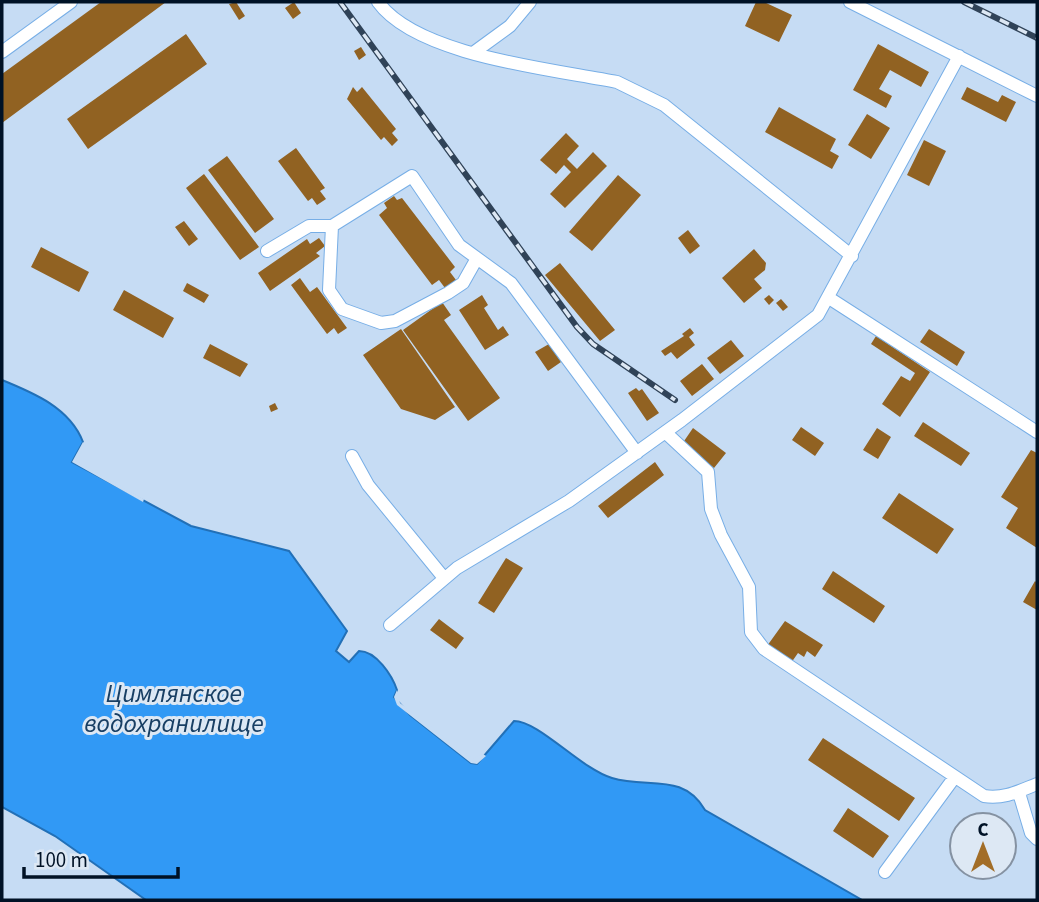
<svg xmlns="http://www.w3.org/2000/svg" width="1039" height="902" viewBox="0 0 1039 902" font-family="'Source Sans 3',sans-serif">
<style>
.water{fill:#3199f5;stroke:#2270b7;stroke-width:2}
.pier{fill:#c6dcf4}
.building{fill:#916222}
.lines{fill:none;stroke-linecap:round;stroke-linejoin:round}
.minor-casing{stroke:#77aee6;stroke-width:14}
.minor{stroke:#fff;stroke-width:12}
.rail-casing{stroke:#304358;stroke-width:6}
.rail{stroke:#dde8f4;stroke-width:3.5;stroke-dasharray:10;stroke-linecap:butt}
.labels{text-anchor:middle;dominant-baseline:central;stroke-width:6;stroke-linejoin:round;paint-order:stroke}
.water-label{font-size:26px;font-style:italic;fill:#183f64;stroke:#dde8f4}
</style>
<rect width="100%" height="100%" fill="#c6dcf4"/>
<path class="water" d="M2,380C34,393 70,408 83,442L72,462L191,526L289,551L347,631L336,651L349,662L359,651C376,651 392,675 397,690L394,697L410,715L471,763L477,764L514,721C539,721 581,769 612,778C648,789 683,772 705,810L862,900H146L55,836L2,807Z"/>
<path class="pier" d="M83,442L86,444L76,461L144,499L143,502L72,462Z
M397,690L400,703L473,759L483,754L486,756L477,764L471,763L397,705L394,697Z"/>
<path class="building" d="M101,2H166L2,123V74Z
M236,2L245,16L239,20L229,4Z
M294,2L301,13L293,19L285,8Z
M756,2H764L792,15L779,42L745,26Z
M186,34L207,64L88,149L67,119Z
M878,44L929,72L921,87L890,70L879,89L892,96L886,108L853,90Z
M361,47L366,55L359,60L354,51Z
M353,87L357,92L362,87L396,129L392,133L398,140L392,146L384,137L381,140L347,99Z
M967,87L998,102L1002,95L1016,102L1006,122L961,99Z
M779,107L836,139L830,151L839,156L832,169L765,132Z
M867,114L890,128L871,159L848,145Z
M566,133L579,146L567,159L577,169L593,152L607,166L565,208L550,194L571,172L564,165L556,174L540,160Z
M924,140L946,151L929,186L907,175Z
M296,148L325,188L320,191L326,199L317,205L312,198L308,201L278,161Z
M227,156L274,219L255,233L208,170Z
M204,174L259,247L240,260L186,188Z
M618,175L641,195L592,251L569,232Z
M394,196L397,200L402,198L455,267L450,272L456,280L445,288L439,280L432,285L379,215L387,208L384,203Z
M184,221L198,239L189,246L175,227Z
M688,230L700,246L690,254L678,238Z
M319,238L325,246L316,253L320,256L270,291L258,273L307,239L310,244Z
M41,247L89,272L79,292L31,267Z
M754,249L766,263L765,270L754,279L762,288L744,303L722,278Z
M560,263L615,330L600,341L545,275Z
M300,278L310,292L317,287L347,328L338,334L334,328L327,334L291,285Z
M187,283L209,295L204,303L183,291Z
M124,290L174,318L163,338L113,310Z
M482,295L488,305L484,308L498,330L503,326L509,335L485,350L459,310Z
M769,295L774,300L769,305L764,299Z
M781,299L788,307L783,311L776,303Z
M442,302L451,315L444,320L500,398L468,421L403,330Z
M690,328L694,333L689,337L695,345L677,359L671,352L665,356L661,351L684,336L682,334Z
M401,329L455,407L435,420L401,409L363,355Z
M929,329L965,352L957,366L920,342Z
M876,336L930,372L900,417L882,404L901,376L910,381L915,373L871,344Z
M731,340L744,356L720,374L707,358Z
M210,344L248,364L240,377L203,358Z
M549,344L561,362L548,371L535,352Z
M702,364L714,379L692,396L680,381Z
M636,388L639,391L642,389L659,413L647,421L628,393Z
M275,403L278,409L271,412L269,406Z
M923,422L970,453L961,466L914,436Z
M801,427L824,443L815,456L792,440Z
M693,428L726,453L714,468L682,444Z
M877,428L891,437L878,459L863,450Z
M1031,450L1037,453V548L1006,528L1018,508L1001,497Z
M655,462L664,475L608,518L598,506Z
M899,493L954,529L937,554L882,518Z
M506,558L523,568L494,613L478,603Z
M833,571L885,606L874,623L822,589Z
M1035,581L1037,583V610L1023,602Z
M439,619L464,638L456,649L430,630Z
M785,621L823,645L815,657L807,651L804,657L798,653L791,663L767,646Z
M823,738L915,798L899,821L808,760Z
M848,808L889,836L873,858L833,831Z"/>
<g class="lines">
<defs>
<path id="minor" d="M378,2C417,56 552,69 617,82L664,105L852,256
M850,2L1037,96
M2,52L71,2
M473,53L510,26L530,2
M332,226L329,290L342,309L381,323L395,321L448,293L463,283L476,260
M267,251L309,226H332L412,176L459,245L511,283L637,453
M829,298L1037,432
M665,432L708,472L711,509L721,535L749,587L751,632L764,649L984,796C1005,799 1019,791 1037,784
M352,456L368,485L444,578
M390,625L457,568L569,501L682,420L818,315L959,56
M1019,793L1031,833L1037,839
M885,872L954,778"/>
</defs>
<use href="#minor" class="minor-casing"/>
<use href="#minor" class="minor"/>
<defs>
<path id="rail" d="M340,2L577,327L593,344L675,400
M964,2L1037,38"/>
</defs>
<use href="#rail" class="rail-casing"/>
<use href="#rail" class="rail"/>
</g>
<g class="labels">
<g class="water-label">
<text x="174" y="693">Цимлянское<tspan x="174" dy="30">водохранилище</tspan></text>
</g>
</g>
<rect width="1039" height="902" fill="none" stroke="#001226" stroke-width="7"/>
<g transform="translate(983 846)"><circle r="33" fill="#dde8f4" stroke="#8592a2" stroke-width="2"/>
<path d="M0-5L12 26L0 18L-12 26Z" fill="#a26d27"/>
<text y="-10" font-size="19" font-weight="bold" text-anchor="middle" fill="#001226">С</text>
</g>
<path d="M24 867v10h154v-10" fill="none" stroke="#001226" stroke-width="3.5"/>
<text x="35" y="867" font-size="21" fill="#001226" stroke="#dde8f4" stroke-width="5" paint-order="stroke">100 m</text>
</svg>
